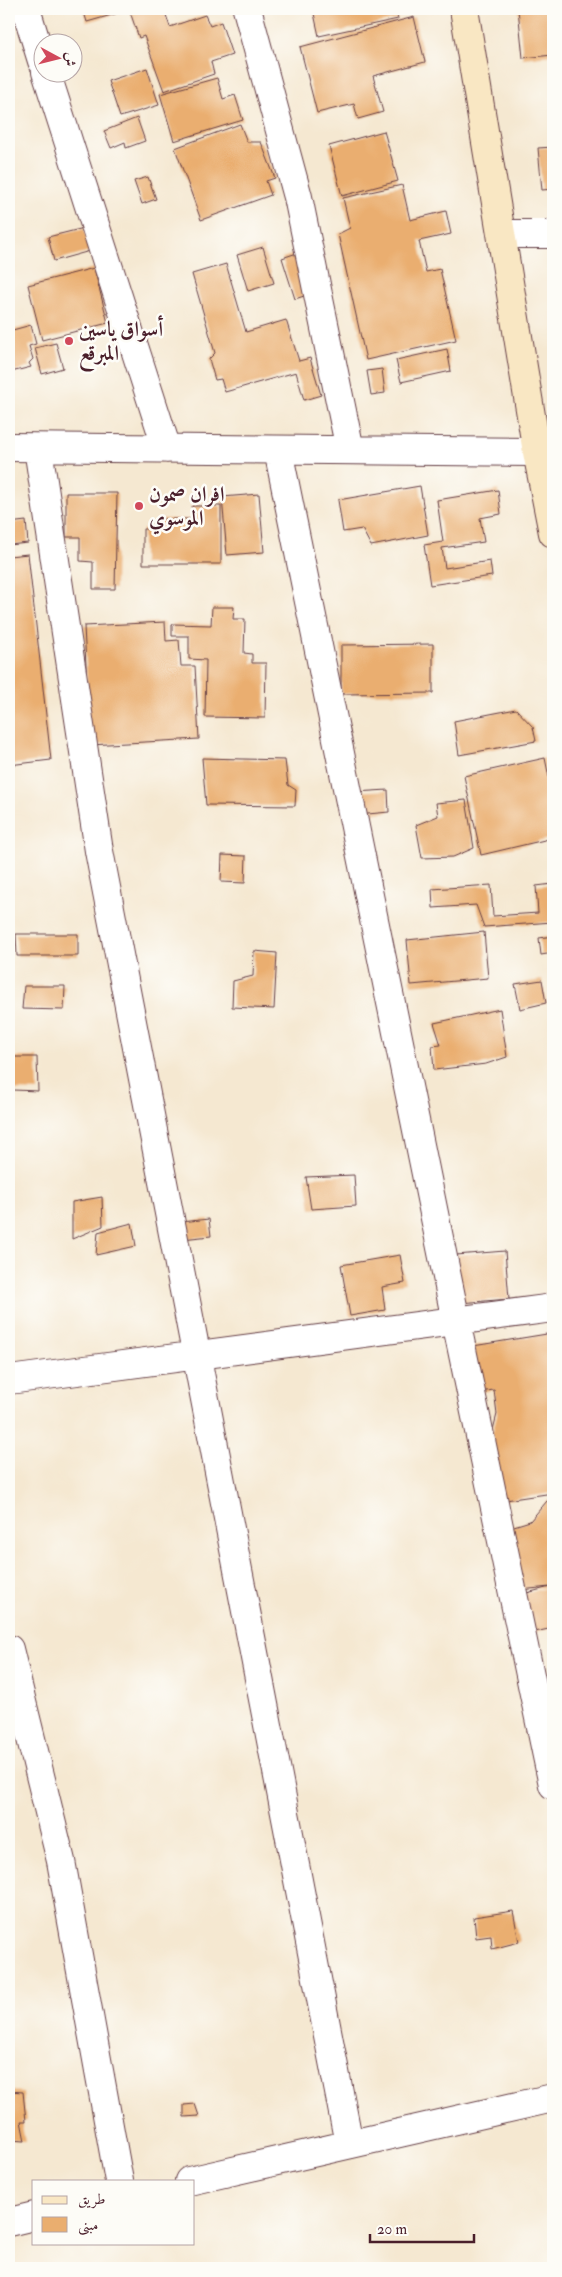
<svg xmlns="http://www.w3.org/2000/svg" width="562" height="2277" viewBox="0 0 562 2277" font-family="'IM FELL Double Pica',Amiri,serif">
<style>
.building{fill:#eaae6f}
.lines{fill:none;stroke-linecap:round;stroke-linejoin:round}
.street-casing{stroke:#643d44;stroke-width:30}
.secondary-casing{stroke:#643d44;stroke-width:30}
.street{stroke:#fff;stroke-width:28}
.secondary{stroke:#f9e7c3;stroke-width:28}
.poi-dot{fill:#d1495b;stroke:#fdfcf7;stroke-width:2}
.labels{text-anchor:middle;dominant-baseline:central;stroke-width:5;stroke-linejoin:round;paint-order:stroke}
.poi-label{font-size:21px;font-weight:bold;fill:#4a1f2b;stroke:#fdfcf7;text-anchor:start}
</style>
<rect width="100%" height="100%" fill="#fdfcf7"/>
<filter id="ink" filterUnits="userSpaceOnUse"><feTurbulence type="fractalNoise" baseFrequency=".02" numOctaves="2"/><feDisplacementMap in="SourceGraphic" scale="10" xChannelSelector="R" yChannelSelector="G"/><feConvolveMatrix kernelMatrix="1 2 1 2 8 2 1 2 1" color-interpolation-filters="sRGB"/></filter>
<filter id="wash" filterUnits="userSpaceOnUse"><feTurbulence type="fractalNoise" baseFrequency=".0096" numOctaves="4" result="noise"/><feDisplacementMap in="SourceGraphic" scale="20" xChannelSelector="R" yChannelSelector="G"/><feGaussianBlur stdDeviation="1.12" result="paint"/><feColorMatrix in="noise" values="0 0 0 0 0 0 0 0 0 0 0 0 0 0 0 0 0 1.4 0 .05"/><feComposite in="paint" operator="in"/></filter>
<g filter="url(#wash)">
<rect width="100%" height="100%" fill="#f5e8d1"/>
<g id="blocks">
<path class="building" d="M83,9H121L122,12L87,22Z
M129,9H164L170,27L205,15L210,26L221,22L232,55L211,62L214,74L164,91L144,36L139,38Z
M313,9H396L398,19L319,36Z
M518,9H553V55L523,58Z
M414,17L425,62L373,76L383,112L358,119L354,104L317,113L300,47Z
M147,68L159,105L120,117L108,81Z
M217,78L223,99L235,95L243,120L174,141L160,94Z
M137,118L145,141L126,148L125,142L111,148L104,131Z
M240,124L247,142H261L275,178L266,181L271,195L201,220L175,148Z
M384,131L398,181L342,196L329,146Z
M553,147V189L542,190L538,148Z
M148,177L156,199L142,204L134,181Z
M402,185L410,220L446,211L451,234L419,241L426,272L440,269L456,340L366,360L338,234L350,228L343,198Z
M84,228L90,251L54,261L48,237Z
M263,247L274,283L248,291L237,255Z
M303,251L316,292L295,299L282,258Z
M226,264L246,332L286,320L299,361L310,358L321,395L304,400L296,372L225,392L221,379L215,380L209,359L215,353L192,274Z
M94,268L108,323L42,340L28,285Z
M31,325L36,344L29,346L33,359L29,363L31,367L11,372L9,363V331Z
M56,343L63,368L42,374L35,348Z
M447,349L451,371L401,382L396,360Z
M382,369L385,393L371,395L367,371Z
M420,486L428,535L371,546L362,529L343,532L338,500Z
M498,490L501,514L480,518L484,542L442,548L445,568L490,561L492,576L430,585L424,545L443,542L437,500Z
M66,493H117L115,589H93V562L80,561V537H66Z
M259,494L264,552L227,555L222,497Z
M192,506H221V564H143V529H156V519H193Z
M26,521L28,543L9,545V523Z
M28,554L51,760L9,765V556Z
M212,607H234L233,619H245L244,653L252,654V663H266L265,718L205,717L206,660L189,659V636H172V624L211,625Z
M165,622L166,641L179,640L181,666H195L199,739L90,745L84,626Z
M433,644V693L341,694V645Z
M516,709L533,727L536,741L459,755L454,721Z
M202,758L285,760L288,785L296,790L295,806L206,805Z
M545,758L553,797V838L481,855L464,776Z
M388,790L389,812L357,815L355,792Z
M466,800L474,848L453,857L422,858L416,825L438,816L436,803Z
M222,855L246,856L245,883L221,882Z
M553,884V922L484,927L476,905L433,908L432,889L491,885L493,916L538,913L536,886Z
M484,932L488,978L411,985L407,940Z
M16,934H78V956H17Z
M553,936V953L541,955L539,938Z
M254,951L277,953L274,1009L232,1007L233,981L253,976Z
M542,980L546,1003L520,1009L515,984Z
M24,986H65L64,1010L22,1009Z
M500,1009L507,1057L486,1064L434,1070L432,1046L441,1045L434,1023Z
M9,1057H37L38,1091L13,1090L9,1078Z
M354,1175L356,1206L311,1209L306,1177Z
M102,1197L103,1226L72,1239V1202Z
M549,1206H553V1246H552Z
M209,1219L211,1236L182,1239L181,1222Z
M132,1223L136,1246L96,1255L98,1232Z
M505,1251L509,1299L460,1303L456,1255Z
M400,1255L405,1283L382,1287L385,1310L350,1316L341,1265Z
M553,1333V1493L499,1501L491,1438L497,1414L494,1390L479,1392L473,1346Z
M553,1499V1628L526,1634L519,1595L550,1587L520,1590L501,1530L530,1521L547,1501Z
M513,1911L519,1942L492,1949L491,1936L476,1938L474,1917Z
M9,2091L23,2092L26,2121H21L25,2141L9,2140Z
M195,2104L199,2116L184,2117V2105Z"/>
</g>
</g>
<g filter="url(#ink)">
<use href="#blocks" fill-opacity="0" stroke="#643d44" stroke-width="1"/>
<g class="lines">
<defs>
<path id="street" d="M26,9L42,61
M247,9L298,197L350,450
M46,72L167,449
M502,234H553
M9,447L537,452
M38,448L99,851L349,2144
M278,450L456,1321L553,1785
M9,1380L553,1308
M9,1649L61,1861L119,2181
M189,2181L553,2098
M9,2222L34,2216"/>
<path id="secondary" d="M464,9L537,452L553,533"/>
</defs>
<use href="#street" class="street-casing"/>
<use href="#secondary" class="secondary-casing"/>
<use href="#street" class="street"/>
<use href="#secondary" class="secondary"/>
</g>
</g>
<g class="poi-dot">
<circle cx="69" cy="341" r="5"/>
<circle cx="139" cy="506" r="5"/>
</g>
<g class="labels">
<g class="poi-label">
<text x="79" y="329">أسواق ياسين<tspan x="79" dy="24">المبرقع</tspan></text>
<text x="149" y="494">افران صمون<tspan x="149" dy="24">الموسوي</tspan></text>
</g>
</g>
<rect width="562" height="2277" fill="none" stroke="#fdfcf7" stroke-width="30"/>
<rect x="32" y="2180" width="162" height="65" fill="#fdfcf7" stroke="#b5a4a5"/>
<rect x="42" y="2196" width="25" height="8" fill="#f9e7c3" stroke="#b5a4a5"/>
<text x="78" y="2204" font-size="15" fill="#4a1f2b">طريق</text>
<rect x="42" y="2217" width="25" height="15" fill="#eaae6f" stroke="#b5a4a5"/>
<text x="78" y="2230" font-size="15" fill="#4a1f2b">مبنى</text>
<g transform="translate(58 58) rotate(97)"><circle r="24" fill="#fdfcf7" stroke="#b5a4a5"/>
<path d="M0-4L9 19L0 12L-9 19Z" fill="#d1495b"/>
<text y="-8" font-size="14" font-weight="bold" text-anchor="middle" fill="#4a1f2b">ش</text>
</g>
<path d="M370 2234v8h104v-8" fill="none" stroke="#4a1f2b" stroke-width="2.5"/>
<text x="377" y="2234" font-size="15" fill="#4a1f2b" stroke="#fdfcf7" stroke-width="4" paint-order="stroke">20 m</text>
</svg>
